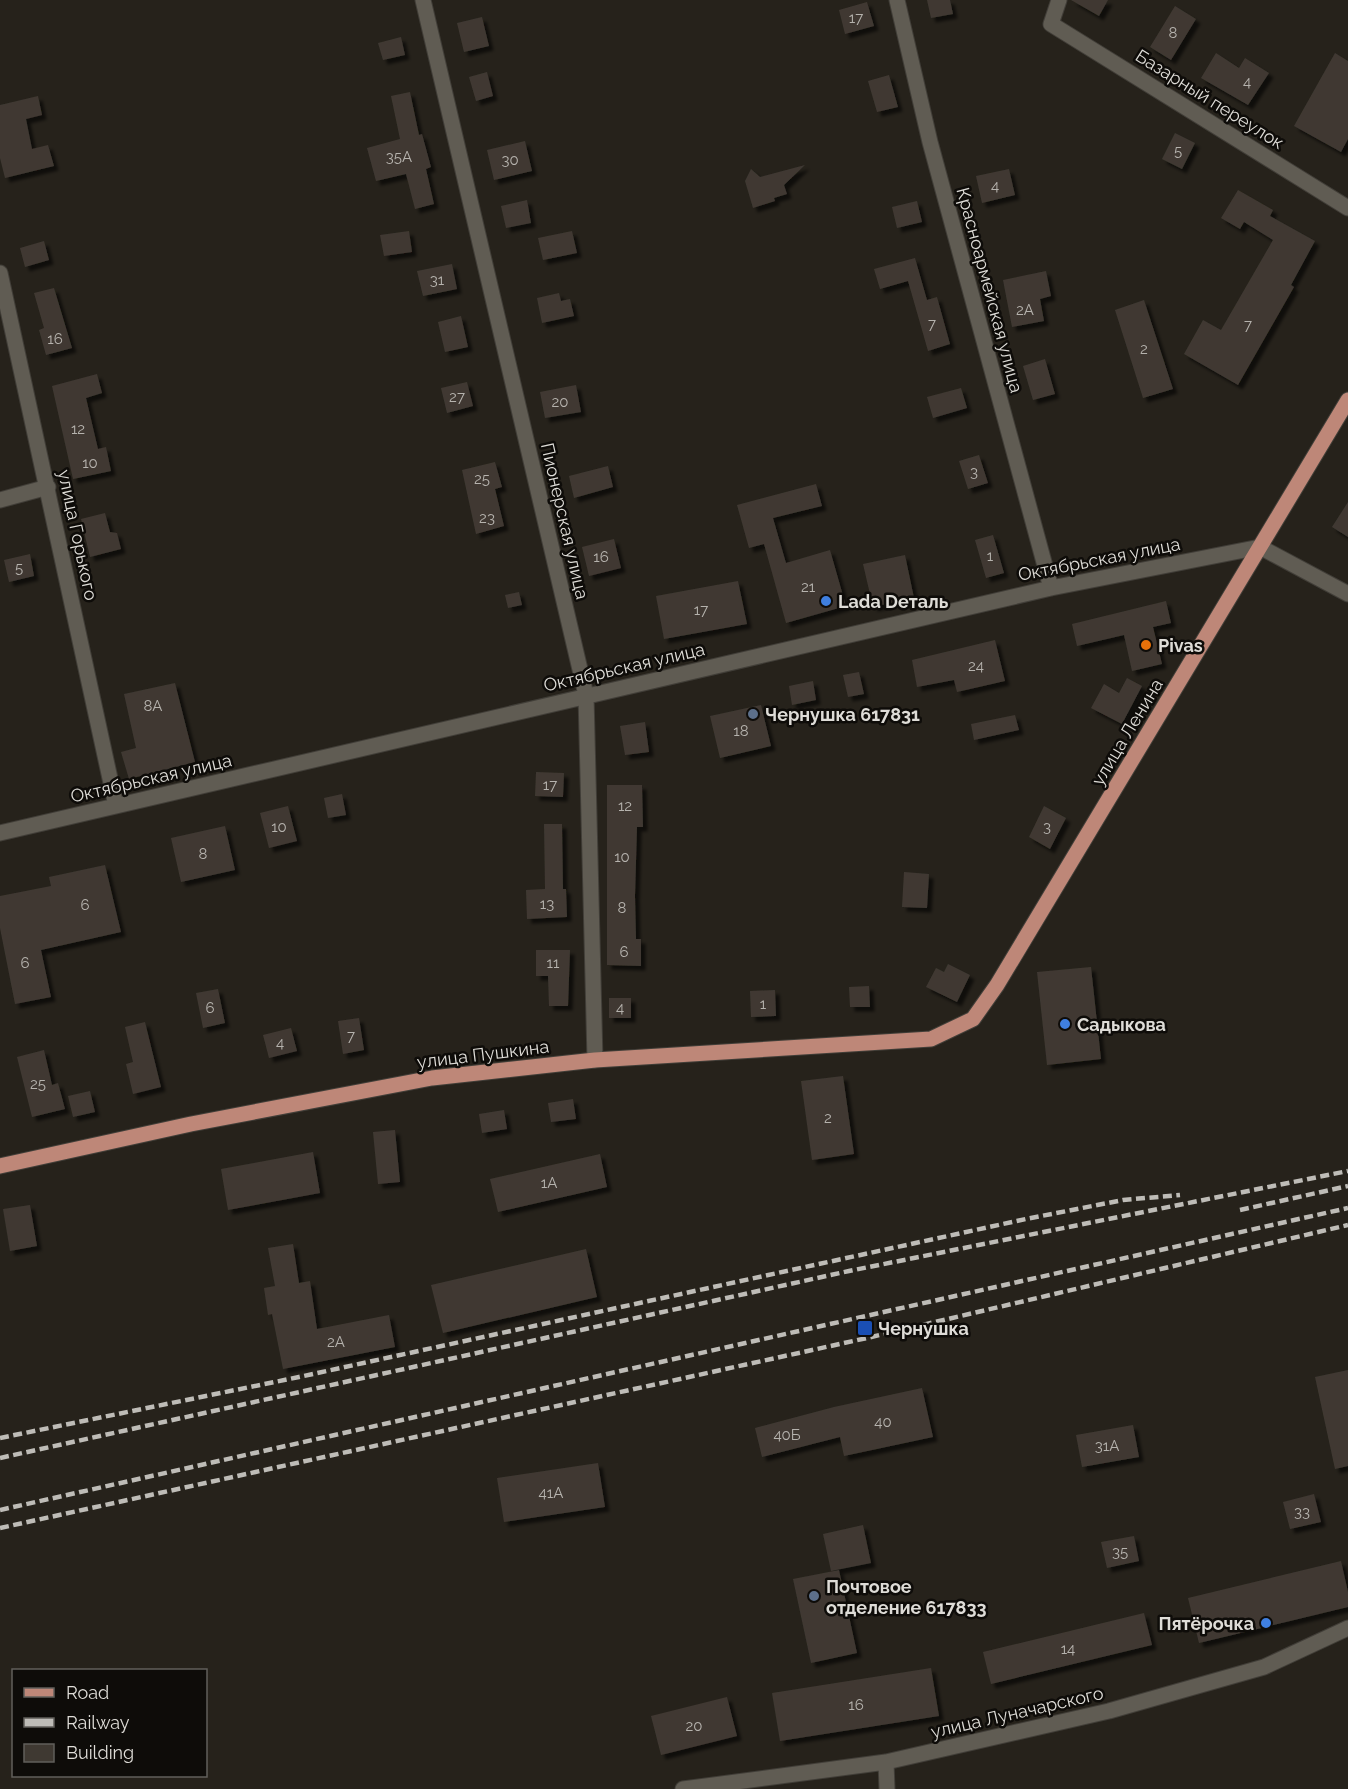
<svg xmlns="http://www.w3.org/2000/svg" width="1348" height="1789" viewBox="0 0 1348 1789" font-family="Raleway,sans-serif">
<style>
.building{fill:#3f3932;filter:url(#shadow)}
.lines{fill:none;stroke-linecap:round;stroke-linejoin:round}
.minor-casing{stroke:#413e38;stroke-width:17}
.major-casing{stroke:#413e38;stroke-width:17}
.minor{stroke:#605c53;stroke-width:15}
.major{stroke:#be8778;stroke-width:15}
.rail{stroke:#bebcb7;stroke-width:4.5;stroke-dasharray:9 4.5;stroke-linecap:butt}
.shop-dot{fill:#3f7fe0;stroke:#0e0c09;stroke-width:2}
.food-dot{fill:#e8710a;stroke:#0e0c09;stroke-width:2}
.service-dot{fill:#5c6f8a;stroke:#0e0c09;stroke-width:2}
.transit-dot{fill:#1a4fb4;stroke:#0e0c09;stroke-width:2}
.labels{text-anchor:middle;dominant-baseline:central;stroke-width:5;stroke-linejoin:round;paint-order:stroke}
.number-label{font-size:15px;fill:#b6b3ae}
.street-label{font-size:18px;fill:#dedcd7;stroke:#0e0c09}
.poi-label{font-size:18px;font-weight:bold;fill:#dedcd7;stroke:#0e0c09;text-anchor:start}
</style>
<defs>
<filter id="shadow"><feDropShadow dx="4.5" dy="4.5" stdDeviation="1.5" flood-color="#0009"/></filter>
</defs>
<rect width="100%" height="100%" fill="#26221b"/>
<path class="building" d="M927,0H950L953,14L931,18Z
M1071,0H1108L1099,16Z
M867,2L874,26L845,34L839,10Z
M1175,6L1196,19L1171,60L1150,47Z
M482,17L489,46L464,52L457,23Z
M401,37L405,55L383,60L378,43Z
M1216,53L1239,68L1245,58L1269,73L1248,105L1201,78Z
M1335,53L1348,61V139L1341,152L1294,126Z
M487,72L493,96L476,101L469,77Z
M889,75L898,107L877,112L868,81Z
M410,92L419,135L422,134L431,167L426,169L434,204L415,209L406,174L376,181L367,148L400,139L391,96Z
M38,96L42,115L26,119L32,149L48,145L54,166L5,178L0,158V105Z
M1175,133L1195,143L1182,169L1162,159Z
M525,141L532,171L494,180L487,150Z
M805,165L784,185L787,194L774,198L775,201L753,208L745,181L751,169L760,177Z
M1009,169L1015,195L982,203L976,176Z
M1238,190L1273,210L1270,216L1315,241L1291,285L1294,287L1238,385L1184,354L1203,320L1221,330L1273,240L1244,222L1240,229L1221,218Z
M527,200L531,223L506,228L501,206Z
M917,201L922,222L897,228L892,207Z
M409,231L412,252L384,256L380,235Z
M572,231L577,253L543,260L538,238Z
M44,241L49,260L25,267L20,248Z
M915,258L927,300L937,297L950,344L928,351L908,281L880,289L874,269Z
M452,264L457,289L423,296L417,271Z
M1046,271L1051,296L1040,299L1044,321L1012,327L1003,280Z
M54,288L72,348L46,355L39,330L44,328L34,293Z
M559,293L561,301L570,299L574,316L542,323L537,298Z
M1144,300L1173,389L1143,398L1115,310Z
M461,316L468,347L445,352L438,322Z
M1045,359L1055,394L1033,400L1023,366Z
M97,374L102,393L86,398L98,449L106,447L111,471L73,479L52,386Z
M467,382L473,406L447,413L441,388Z
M576,385L581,412L545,418L540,392Z
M961,388L967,408L933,418L927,397Z
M979,455L988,483L968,489L959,461Z
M495,462L502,487L495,489L504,526L476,534L462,470Z
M608,466L613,487L574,498L569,476Z
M816,484L822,506L773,518L786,563L830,550L846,606L786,623L764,544L749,548L737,505Z
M1348,502V537L1332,527Z
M105,513L110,532L117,533L121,549L90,557L81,519Z
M993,535L1004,573L986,578L975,540Z
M614,539L621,568L589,576L582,547Z
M30,554L34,576L9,582L4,560Z
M905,555L914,598L873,607L863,564Z
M738,581L747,624L664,639L656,596Z
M519,592L522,605L508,608L505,595Z
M1166,601L1171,623L1153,627L1162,664L1132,671L1124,635L1077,646L1072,624Z
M995,640L1005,681L957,692L954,680L917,687L912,660Z
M859,672L864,694L848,697L843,675Z
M1127,678L1142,686L1122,724L1091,708L1104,684L1119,693Z
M813,681L816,700L792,705L789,686Z
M175,683L195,762L129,779L121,752L136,748L124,694Z
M761,705L771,746L720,758L710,716Z
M1015,715L1019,730L974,740L971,724Z
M645,722L649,752L625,755L620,726Z
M536,772L564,773L563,797L535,796Z
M607,785H642L643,827H637L635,896L636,939H641V966L607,965Z
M342,794L346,815L328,818L324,798Z
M288,806L297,841L269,848L260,813Z
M1044,806L1066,818L1050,849L1029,837Z
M544,824H562L563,889H566L567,917L527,919L526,890L545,889Z
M225,826L235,870L181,882L171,838Z
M105,865L121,932L41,950L51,997L15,1004L0,928V896L51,886L49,877Z
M904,872L929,874L927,908L902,907Z
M536,950H570L568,1006H549L548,976H536Z
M948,964L970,975L957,1002L926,987L936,968L944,972Z
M1091,967L1101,1059L1047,1065L1037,972Z
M869,986L870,1007H850L849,987Z
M218,989L225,1023L203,1028L196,993Z
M775,990L776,1016L751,1017L750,991Z
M609,998H631V1018H609Z
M359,1018L364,1050L343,1054L338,1021Z
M145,1022L161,1087L133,1094L126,1064L133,1062L125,1027Z
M291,1028L297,1051L269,1058L263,1035Z
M44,1050L52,1085L58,1083L65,1109L32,1117L17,1057Z
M843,1076L854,1154L812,1160L801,1081Z
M90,1091L95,1112L73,1117L68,1096Z
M573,1099L576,1119L551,1122L548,1103Z
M504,1110L507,1129L482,1133L479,1114Z
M395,1130L400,1182L378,1184L373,1132Z
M313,1152L320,1193L228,1210L221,1169Z
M600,1154L607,1187L498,1212L490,1179Z
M30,1205L37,1246L10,1251L3,1209Z
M293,1244L299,1283L310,1281L317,1329L389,1315L395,1347L283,1369L272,1314L268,1315L264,1288L275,1286L268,1248Z
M586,1249L597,1297L443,1333L431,1285Z
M1348,1370V1466L1335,1469L1315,1377Z
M922,1388L933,1437L844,1456L840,1437L762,1457L755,1428L834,1407Z
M1133,1425L1139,1457L1082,1467L1076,1435Z
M598,1463L605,1507L504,1522L497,1478Z
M1314,1494L1321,1522L1290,1529L1283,1502Z
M863,1525L871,1563L831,1571L823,1534Z
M1134,1536L1139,1561L1107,1568L1101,1542Z
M1341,1561L1348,1592V1607L1199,1643L1188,1598Z
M839,1570L857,1653L811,1663L793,1579Z
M1144,1613L1152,1645L991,1684L983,1652Z
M931,1668L939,1716L780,1741L772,1693Z
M727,1697L737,1736L661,1755L651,1716Z"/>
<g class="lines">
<defs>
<path id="minor" d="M423,0L586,695L595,1060
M897,0L930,142L1051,588
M1059,0L1051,24L1348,208
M0,273L116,806
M0,500L48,487
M0,833L1051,588L1260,547L1348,594
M886,1762L887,1789
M683,1789L886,1762L1109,1711L1264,1667L1348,1628"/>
<path id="major" d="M0,1166L191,1124L432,1078L595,1060L931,1039L973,1019L997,985L1348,400"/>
</defs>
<use href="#minor" class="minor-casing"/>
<use href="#major" class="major-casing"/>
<use href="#minor" class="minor"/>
<use href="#major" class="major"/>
<path class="rail" d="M1240,1210L1348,1186
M0,1438L299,1377L1026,1219L1123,1200L1180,1195
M0,1458L849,1271L1348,1171
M0,1510L1348,1208
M0,1528L867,1338L1348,1225"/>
</g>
<g class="shop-dot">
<circle cx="826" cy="601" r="6"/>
<circle cx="1065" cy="1024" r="6"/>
<circle cx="1266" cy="1623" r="6"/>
</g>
<circle class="food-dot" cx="1146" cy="645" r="6"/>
<g class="service-dot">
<circle cx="753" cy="714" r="6"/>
<circle cx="814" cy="1596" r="6"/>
</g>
<rect class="transit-dot" x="857" y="1320" width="16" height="16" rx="3"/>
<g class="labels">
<g class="number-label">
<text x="856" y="18">17</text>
<text x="1173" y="33">8</text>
<text x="1247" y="82">4</text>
<text x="1178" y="151">5</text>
<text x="399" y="157">35А</text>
<text x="510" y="160">30</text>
<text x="995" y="186">4</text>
<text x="437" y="280">31</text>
<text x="1025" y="310">2А</text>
<text x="932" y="324">7</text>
<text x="1248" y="325">7</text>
<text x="55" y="339">16</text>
<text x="1144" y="349">2</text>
<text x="457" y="397">27</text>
<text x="560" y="402">20</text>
<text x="78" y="429">12</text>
<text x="90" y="463">10</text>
<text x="974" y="472">3</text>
<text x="482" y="479">25</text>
<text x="487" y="518">23</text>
<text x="990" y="556">1</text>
<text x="601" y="557">16</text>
<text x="19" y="568">5</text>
<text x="808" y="587">21</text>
<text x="701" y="610">17</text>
<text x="976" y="666">24</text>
<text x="153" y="706">8А</text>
<text x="741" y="731">18</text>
<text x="550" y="785">17</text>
<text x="625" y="806">12</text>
<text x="279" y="827">10</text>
<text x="1047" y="827">3</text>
<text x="203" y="854">8</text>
<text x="622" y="857">10</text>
<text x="547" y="904">13</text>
<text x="85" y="905">6</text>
<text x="622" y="908">8</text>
<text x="624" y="952">6</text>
<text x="25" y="963">6</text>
<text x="553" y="963">11</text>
<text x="763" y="1004">1</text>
<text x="210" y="1008">6</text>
<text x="620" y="1008">4</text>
<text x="351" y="1036">7</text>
<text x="280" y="1043">4</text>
<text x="38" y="1084">25</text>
<text x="828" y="1118">2</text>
<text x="549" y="1183">1А</text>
<text x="336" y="1342">2А</text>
<text x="883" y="1422">40</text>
<text x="787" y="1435">40Б</text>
<text x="1107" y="1446">31А</text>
<text x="551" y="1493">41А</text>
<text x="1302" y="1512">33</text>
<text x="1120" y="1552">35</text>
<text x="1068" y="1649">14</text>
<text x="856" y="1705">16</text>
<text x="694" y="1726">20</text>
</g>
<g class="street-label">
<text transform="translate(1210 99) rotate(32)">Базарный переулок</text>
<text transform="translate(990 290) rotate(75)">Красноармейская улица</text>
<text transform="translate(565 521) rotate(77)">Пионерская улица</text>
<text transform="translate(78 535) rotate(78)">улица Горького</text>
<text transform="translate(1099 559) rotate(-11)">Октябрьская улица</text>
<text transform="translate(624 667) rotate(-13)">Октябрьская улица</text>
<text transform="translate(1127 732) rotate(-59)">улица Ленина</text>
<text transform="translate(151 778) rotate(-13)">Октябрьская улица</text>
<text transform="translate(483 1054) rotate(-7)">улица Пушкина</text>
<text transform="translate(1017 1712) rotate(-13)">улица Луначарского</text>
</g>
<g class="poi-label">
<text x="838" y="601">Lada Dеталь</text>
<text x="1158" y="645">Pivas</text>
<text x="765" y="714">Чернушка 617831</text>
<text x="1077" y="1024">Садыкова</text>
<text x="878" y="1328">Чернушка</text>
<text x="826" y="1586">Почтовое<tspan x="826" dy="21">отделение 617833</tspan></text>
<text x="1254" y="1623" text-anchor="end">Пятёрочка</text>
</g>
</g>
<rect x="12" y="1669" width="195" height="108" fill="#0e0c09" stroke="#615f5b" stroke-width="1.5"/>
<rect x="24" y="1688" width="30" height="9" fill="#be8778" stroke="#615f5b" stroke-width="1.5"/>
<text x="66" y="1699" font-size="18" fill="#dedcd7">Road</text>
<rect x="24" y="1718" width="30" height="9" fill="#bebcb7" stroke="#615f5b" stroke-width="1.5"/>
<text x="66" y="1729" font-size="18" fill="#dedcd7">Railway</text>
<rect x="24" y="1744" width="30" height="18" fill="#3f3932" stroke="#615f5b" stroke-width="1.5"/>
<text x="66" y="1759" font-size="18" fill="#dedcd7">Building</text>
</svg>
